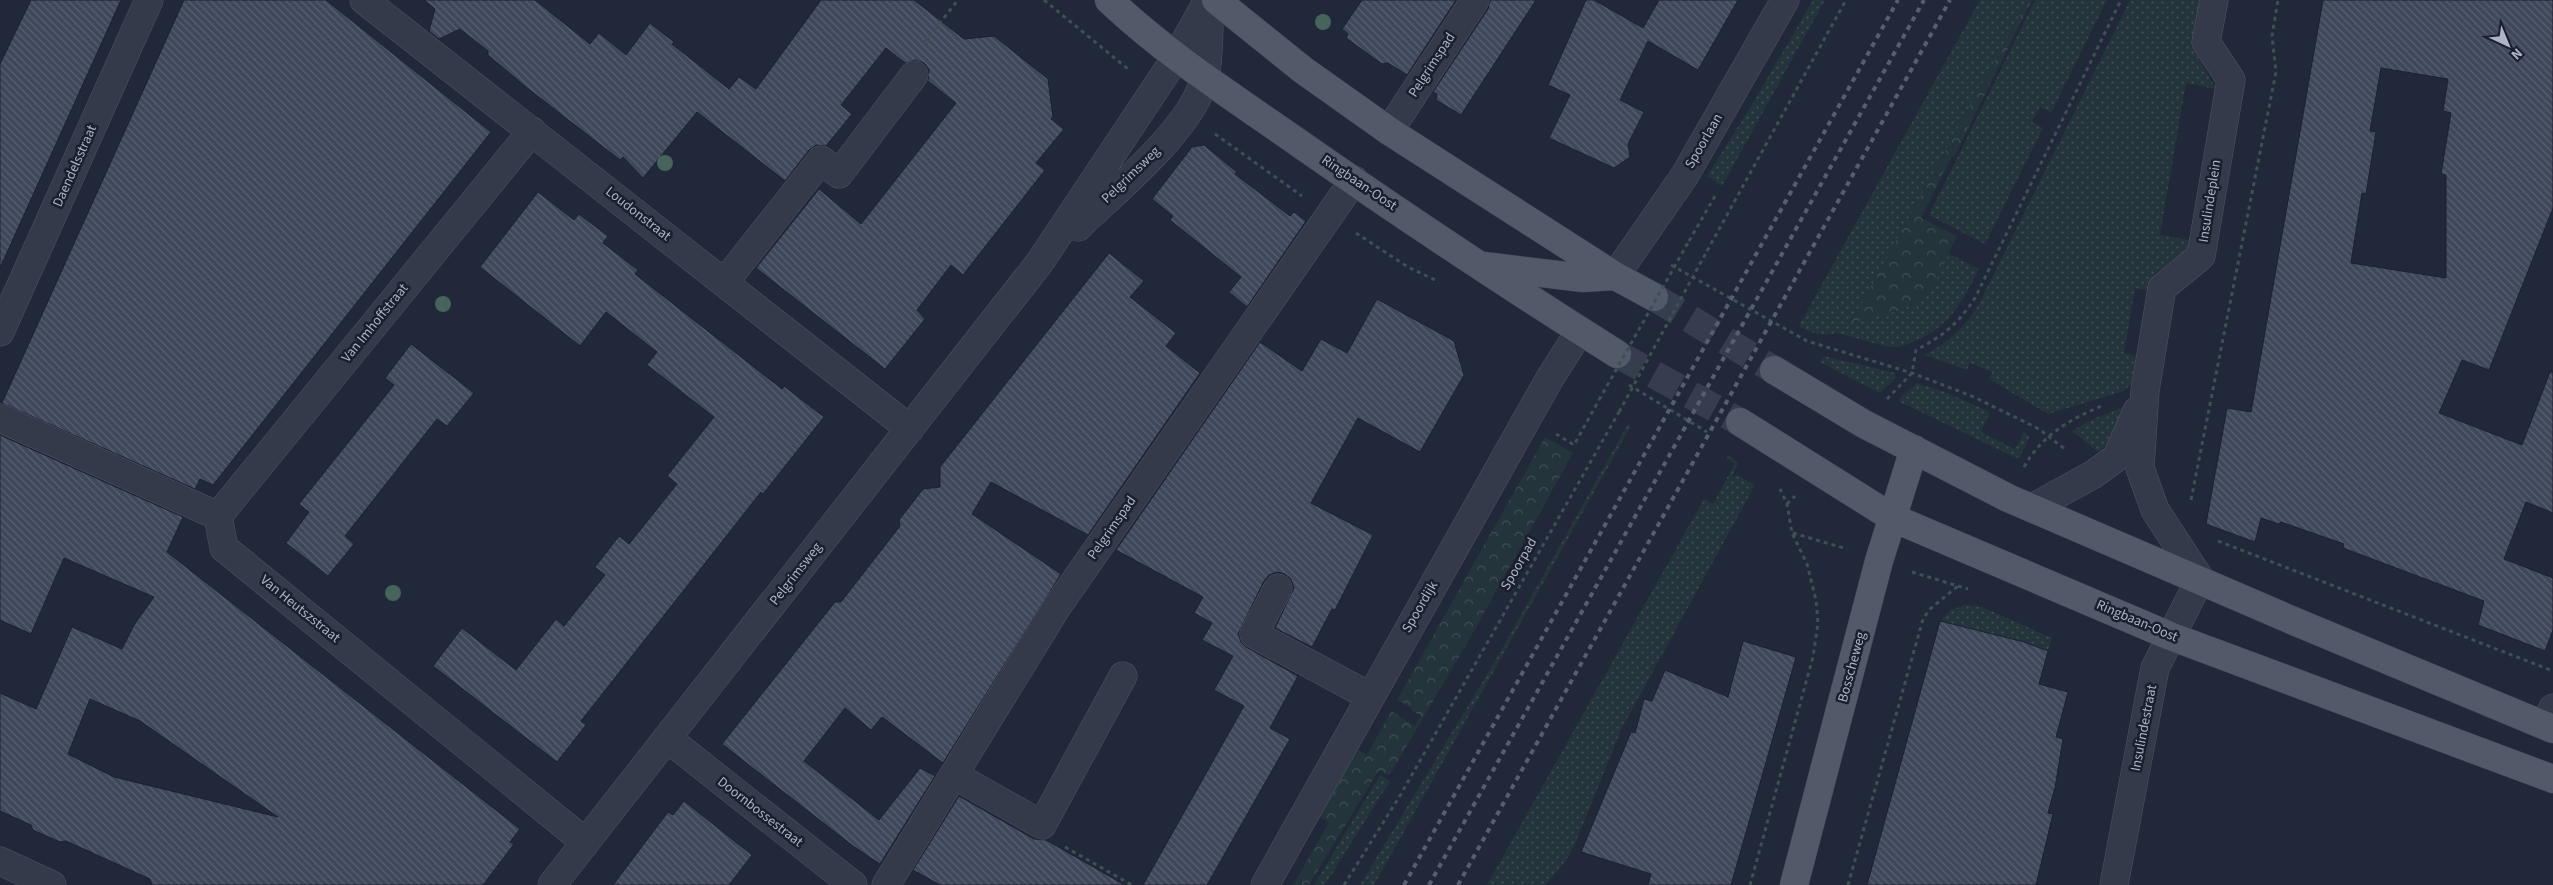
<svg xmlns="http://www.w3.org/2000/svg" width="2553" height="885" viewBox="0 0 2553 885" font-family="'Source Sans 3',sans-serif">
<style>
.grass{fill:url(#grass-dots)}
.forest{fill:url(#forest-crowns)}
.building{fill:url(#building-back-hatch);stroke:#1c2130;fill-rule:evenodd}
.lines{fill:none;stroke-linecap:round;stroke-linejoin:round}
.major-tunnel{stroke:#363d4e;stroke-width:28;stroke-dasharray:28 14;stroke-linecap:butt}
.minor-casing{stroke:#4f5564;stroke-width:29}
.major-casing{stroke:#3e4353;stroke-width:29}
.path{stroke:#3d5054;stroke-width:3;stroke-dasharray:4 4;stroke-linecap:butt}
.minor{stroke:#343a49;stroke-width:28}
.major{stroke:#525969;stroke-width:28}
.rail{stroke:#565e70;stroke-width:4;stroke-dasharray:5 5;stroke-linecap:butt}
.path-bridge{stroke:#3d5054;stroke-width:3;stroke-dasharray:4 4;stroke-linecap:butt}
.tree{fill:#47645b}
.labels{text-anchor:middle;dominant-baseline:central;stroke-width:5;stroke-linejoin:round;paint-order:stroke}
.street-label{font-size:14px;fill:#afb5c6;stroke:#1a1f2e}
</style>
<defs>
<pattern id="grass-dots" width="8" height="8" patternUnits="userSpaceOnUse" patternTransform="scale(1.25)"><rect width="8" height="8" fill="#23343a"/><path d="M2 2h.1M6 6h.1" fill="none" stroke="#404f55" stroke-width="1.8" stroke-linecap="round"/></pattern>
<pattern id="forest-crowns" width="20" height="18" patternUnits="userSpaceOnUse" patternTransform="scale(1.25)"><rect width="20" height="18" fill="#23343a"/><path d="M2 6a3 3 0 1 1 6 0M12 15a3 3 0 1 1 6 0" fill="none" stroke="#404f55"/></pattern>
<pattern id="building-back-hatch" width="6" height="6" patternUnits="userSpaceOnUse" patternTransform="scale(1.25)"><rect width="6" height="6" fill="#3f475b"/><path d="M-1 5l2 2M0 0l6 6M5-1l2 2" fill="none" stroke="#585f71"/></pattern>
</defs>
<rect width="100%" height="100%" fill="#212839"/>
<path class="grass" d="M1813,0H1825L1722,186L1707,176L1750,108Z
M1980,0H2028L1855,317L1911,305C1931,292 1938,274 1948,253L1979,269C1964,299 1949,328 1915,341C1909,344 1900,347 1893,347C1875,345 1855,337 1837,333C1822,337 1813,334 1799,326L1802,320Z
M2035,0H2107L2051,113L2040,107L2032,122L2043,128L1985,244L1929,215Z
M2130,0H2200L2192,47L2215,87V89L2186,83L2160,235L2189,240L2187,250L2153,275L2149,291L2135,288L2124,353L2138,356L2133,383L2124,391L2048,414L1989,379L1992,372L1970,363L1967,370L1924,355C1948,343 1965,327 1979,304Z
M1824,356L1895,373L1896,378L1880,393L1820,362Z
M1917,383L1945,392L1990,412L1981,432L2015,449L2024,432L2028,435L2029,438L2020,457L2016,458L1900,402V398Z
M2123,407L2126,408L2107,445L2098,452L2072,431L2091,420Z
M1628,424L1631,426L1374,885H1360L1498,656Z
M1729,455L1738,463L1732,476L1735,477L1736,474L1755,485L1622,728L1575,844L1565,862L1545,885H1487L1704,499L1713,504L1735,463L1727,458Z
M1966,605L1982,607L2052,638L2048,651L2023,642L1940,621L1951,610Z
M1380,775L1390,781L1325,885H1314Z"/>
<path class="forest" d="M2028,0H2032L1954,157L1952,156L1921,218L1957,236C1949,252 1942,270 1933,285C1915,312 1879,315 1851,323Z
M1545,437L1573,453L1469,640L1389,776L1379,770L1309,885H1293L1329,822L1318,816L1356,749L1367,755L1391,711L1415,726L1421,716L1411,710L1412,708L1397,700Z"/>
<path class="building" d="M31,0H121L0,268V64Z
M184,0H326L491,132L213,485L200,479L195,489L2,403Z
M424,0H535L590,44L599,33L626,55L650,23L674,42L672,44L729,89L739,77L756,89L821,0H914L964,39L994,36L1048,79L1053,117L1051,119L1064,129L1036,163L1045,170L963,275L951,265L917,310L925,319L885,369L756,268L819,189L861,224L956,103L928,81L929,69L924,63L915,60L905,63L886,48L841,105L852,114L826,146L816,145L809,150L785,181L697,112L643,178L623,157L620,160L526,87L488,55V51L460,29L439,39L429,31L435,9Z
M1362,0H1456L1407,75L1388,63L1382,64L1346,38L1348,34L1342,29Z
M1490,0H1536L1461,115L1436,100L1437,94L1433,92L1488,9Z
M1586,0H1594L1643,28L1659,0H1738L1698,70L1648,41L1620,100L1644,112L1628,144L1630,157L1614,168L1549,138L1570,95L1548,85Z
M2323,0H2553V208L2489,370L2462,360L2439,413L2522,445L2550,372H2553V513L2526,502L2504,559L2553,578V630L2545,651L2478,625L2484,601L2343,548L2344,544L2281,522L2279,524L2261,518L2255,542L2206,524L2227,408L2251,412ZM2381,68L2448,79L2443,111L2451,113L2441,174L2446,175V278L2351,263L2362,193L2366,194L2376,132L2370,131Z
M1204,145L1237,172L1235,174L1290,216L1294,212L1306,221L1247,307L1229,292L1241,277L1170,220L1173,216L1152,199L1192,147Z
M538,192L574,220L579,214L608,236L603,243L638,270L635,274L782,389L784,386L824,417L763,494L761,492L581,721L586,725L557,762L433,666L462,628L516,670L556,619L564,626L605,575L595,567L619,536L629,544L677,484L667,476L714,417L647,365L657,352L606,312L580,346L480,267Z
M1109,253L1144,281L1130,297L1176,333L1166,346L1200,373L1088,535L991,482L972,514L1061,574L943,763L882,717L871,730L845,708L804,761L879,820L920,768L935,776L880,864L853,846L722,744L835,602H841L900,526L899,520L923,489L940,487V467Z
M1377,299L1454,341L1464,375L1420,452L1358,418L1311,503L1373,535L1335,610L1332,609L1312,647L1275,628L1294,588L1291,579L1285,574L1277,572L1269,575L1264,581L1238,634L1241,642L1246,647L1298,676L1270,728L1290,739L1207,885H1143L1244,706L1214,690L1233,656L1202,640L1212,623L1194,613L1203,597L1116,550L1260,342L1302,371L1321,339L1347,353Z
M411,344L474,393L447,426L437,419L345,536L354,544L328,576L286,543L309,512L299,504L394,385L385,378Z
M0,435L183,517L167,552L520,829L510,842L514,844L483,885H152L150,879L66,841L60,842L33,830L31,825L0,811V693L36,709L72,627L122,649L134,625L154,597L64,558L31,634L0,620ZM90,699L140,721L278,817L114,777L68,754Z
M1940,621L2024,642L2048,651L2039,684L2068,692L2056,737L2063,739L2055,788L2048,813L2053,814L2036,885H1867Z
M1743,641L1796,657L1731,885H1648L1651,874L1581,852L1631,732L1635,733L1644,699L1652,701L1665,670L1728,697Z
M959,796L1034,839L1046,840L1125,885H940L913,870Z
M684,801L752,855L729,885H613L668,812L673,815Z"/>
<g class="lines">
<path class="major-tunnel" d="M1654,297L1774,370
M1617,354L1740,422"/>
<defs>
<path id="minor" d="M364,0L910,429
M1389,131L1475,0
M1078,227C1116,190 1193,128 1205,77C1210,54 1208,27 1210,4
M1615,276L1685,175L1785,0
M724,283L821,160L839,174L914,75
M0,332L149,0
M0,418L218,516
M2032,508L2094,474L2117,457L2137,411
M218,516L224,548L585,842
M218,516L532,131
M1278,588L1254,634L1369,696
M2544,725L2553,708
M667,738L853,885
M954,775L1042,825L1123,676
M0,861L52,885
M552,885L1040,262L1177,56L1208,0
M886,885L1057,607L1354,180
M1265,885L1550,378L1580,331
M2114,885L2155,668L2200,579L2155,510L2140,468L2145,391L2162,288L2201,256L2231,80L2206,42L2214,0"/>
<path id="major" d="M1109,0C1165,53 1230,95 1293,139C1399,213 1507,285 1617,354
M1216,0L1303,70L1389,131L1615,276L1654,297
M1484,266L1583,278L1615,276
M1774,370L1864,424L2008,498L2289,619L2553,729
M1740,422L1893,518L2170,636L2553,779
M1794,885L1879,561L1914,449"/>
</defs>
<use href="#minor" class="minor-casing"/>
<use href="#major" class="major-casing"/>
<path class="path" d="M1044,0L1128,69
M924,43L958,0
M1215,134L1302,196
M1356,233L1408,267L1435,280
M1689,241L1715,196
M1707,251L1846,0
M1671,265L1807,341L1912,373L1974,397L2039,429L2066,450
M1629,385L1707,432
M1887,399L1912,373L1916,350C1943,336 1958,324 1975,298L2121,0
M1556,434L1574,445L1599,400
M2024,467C2041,436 2070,419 2102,406
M2191,500L2276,72L2272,36L2278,0
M1787,504L1795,496
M1793,533L1847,549
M2218,541L2553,671
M1912,572L1968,589
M1065,847L1132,885
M1344,885L1401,794L1619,412
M1750,885L1813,657L1818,623L1816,600L1807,564L1792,533L1787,504L1780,489
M1848,885L1923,619L1930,609L1958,586"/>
<use href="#minor" class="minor"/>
<use href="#major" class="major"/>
<path class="rail" d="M1404,885L1898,0
M1429,885L1924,0
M1458,885L1950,0"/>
<path class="path-bridge" d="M1599,400L1689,241
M1619,412L1707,251"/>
</g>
<g class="tree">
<circle cx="1323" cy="22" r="8"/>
<circle cx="665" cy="163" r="8"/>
<circle cx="443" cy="304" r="8"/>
<circle cx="393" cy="593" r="8"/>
</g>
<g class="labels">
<g class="street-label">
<text transform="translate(1432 65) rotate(-57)">Pelgrimspad</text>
<text transform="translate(1704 141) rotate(-60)">Spoorlaan</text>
<text transform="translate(75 166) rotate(-66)">Daendelsstraat</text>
<text transform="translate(1131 175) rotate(-44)">Pelgrimsweg</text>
<text transform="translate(1359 183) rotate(34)">Ringbaan-Oost</text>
<text transform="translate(2210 201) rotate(-81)">Insulindeplein</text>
<text transform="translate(638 214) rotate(38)">Loudonstraat</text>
<text transform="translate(375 323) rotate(-51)">Van Imhoffstraat</text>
<text transform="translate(1112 528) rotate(-55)">Pelgrimspad</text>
<text transform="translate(1519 564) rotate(-60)">Spoorpad</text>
<text transform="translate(796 574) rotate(-52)">Pelgrimsweg</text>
<text transform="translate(1420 607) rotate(-60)">Spoordijk</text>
<text transform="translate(300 609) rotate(39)">Van Heutszstraat</text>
<text transform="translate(2137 621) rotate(23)">Ringbaan-Oost</text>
<text transform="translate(1852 667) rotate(-75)">Bosscheweg</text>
<text transform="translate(2144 728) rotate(-79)">Insulindestraat</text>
<text transform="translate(760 812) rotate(38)">Doornbossestraat</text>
</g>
</g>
<g transform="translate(2508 45) rotate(136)" stroke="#1a1f2e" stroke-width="4" paint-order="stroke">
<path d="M0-4L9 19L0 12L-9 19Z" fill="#afb5c6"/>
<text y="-8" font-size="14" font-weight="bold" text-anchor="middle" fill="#afb5c6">N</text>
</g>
</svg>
